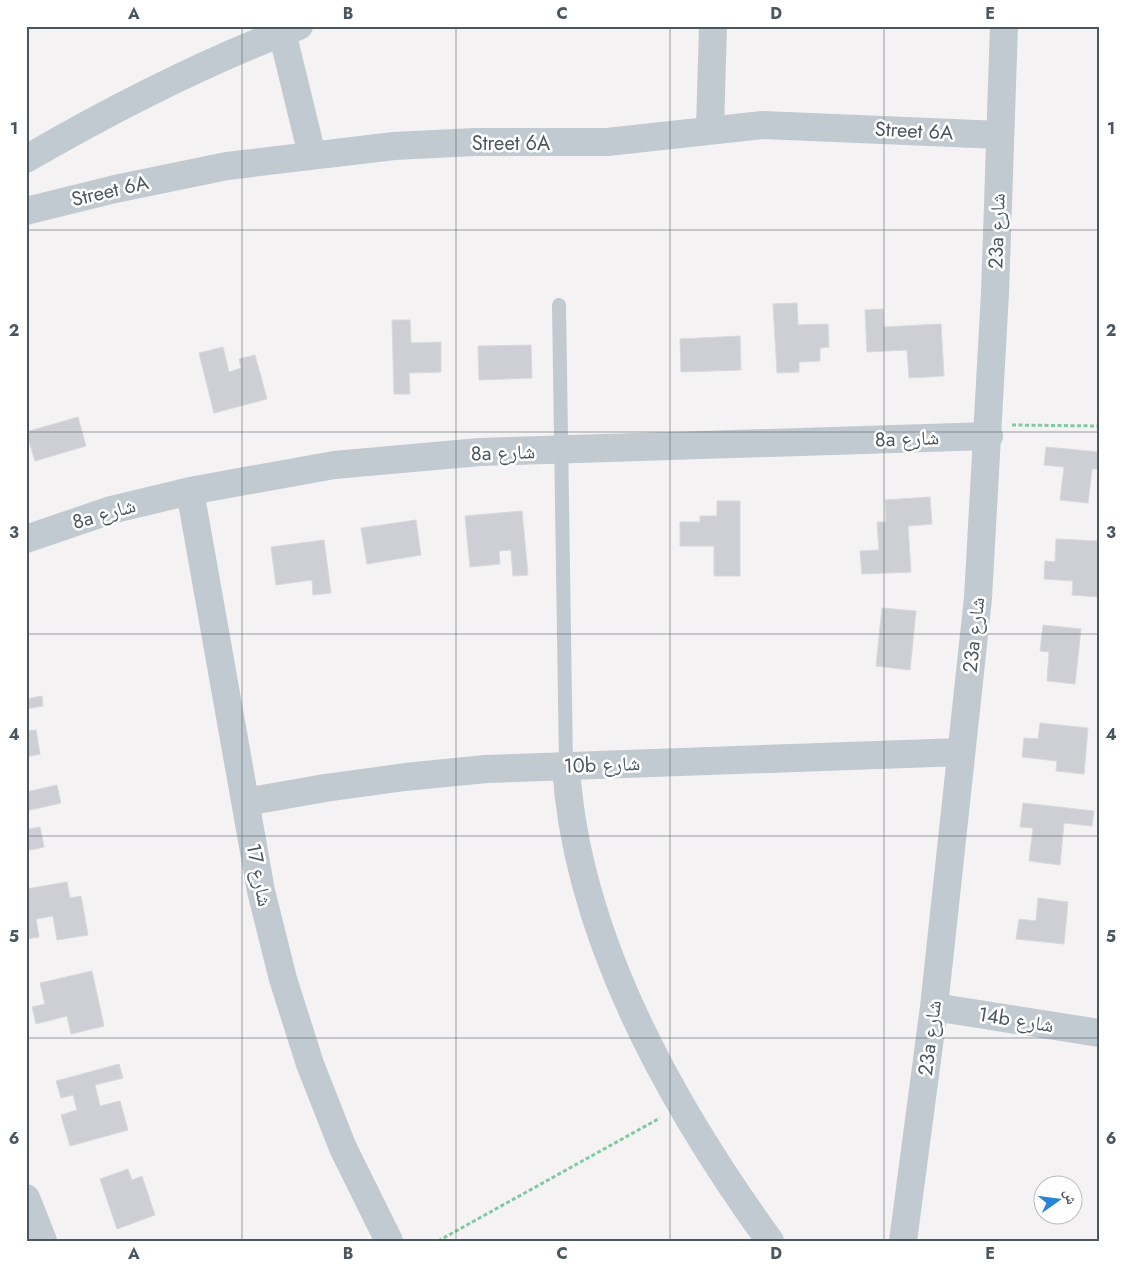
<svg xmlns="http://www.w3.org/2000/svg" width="1125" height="1267" viewBox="0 0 1125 1267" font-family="Jost,'Noto Naskh Arabic',sans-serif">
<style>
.building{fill:#cdcfd4;stroke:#d7d9dd}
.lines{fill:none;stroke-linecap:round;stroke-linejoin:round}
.path{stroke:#7fca9f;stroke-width:3;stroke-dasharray:4 2.5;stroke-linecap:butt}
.lane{stroke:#c1cad0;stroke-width:14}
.street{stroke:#c1cad0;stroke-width:28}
.grid{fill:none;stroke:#4b575f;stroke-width:1;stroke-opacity:0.55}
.labels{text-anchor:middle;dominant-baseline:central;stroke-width:5;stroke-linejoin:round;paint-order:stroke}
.street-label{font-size:20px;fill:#4b575f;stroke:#fff}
.neatline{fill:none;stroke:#4b575f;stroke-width:2}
.grid-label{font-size:16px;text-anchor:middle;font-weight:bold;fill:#4b575f}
</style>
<rect width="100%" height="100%" fill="#f4f2f3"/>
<path class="building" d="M797,303L798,325L828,324L829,347L820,348V361L799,362V372L777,373L773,304Z
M883,309L884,327L941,324L944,376L909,378L907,350L867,352L865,310Z
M392,320H410L411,343L441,342V372L409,373L410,394H394Z
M740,336L741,370L681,372L680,339Z
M531,345L532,378L479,380L478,346Z
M223,347L229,372L241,368L239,359L255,355L267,399L214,413L199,353Z
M78,417L86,446L35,461L26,432Z
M1046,447L1099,452V469H1092L1088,503L1060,500L1064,467L1044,465Z
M930,497L932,524L908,526L911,572L862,574L860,551L879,550L877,522H886L885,500Z
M717,501H740V576H714V546H680V522H700V516H717Z
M522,511L528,575L513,576L511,550L499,551L500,564L470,567L465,516Z
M416,520L421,555L367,564L361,528Z
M1056,539L1099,541V597L1072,595L1073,581L1044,579L1045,561L1055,562Z
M324,540L331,593L313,595L312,580L276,585L271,547Z
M882,608L916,611L910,670L876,666Z
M1043,625L1081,629L1075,684L1047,681L1049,652L1040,651Z
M42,696L43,706L26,709V699Z
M1040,723L1088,728L1084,774L1056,771L1057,761L1022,757L1024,738L1038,739Z
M36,730L40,754L26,757V731Z
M57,785L61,803L26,811V792Z
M1023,803L1094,811L1092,826L1064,823L1060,865L1029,861L1033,828L1020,827Z
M26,814L29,829L40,827L44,847L26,851Z
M67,882L70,898L81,896L88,935L57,940L53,916L36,919L39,937L26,939V889Z
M1038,898L1068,902L1064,944L1016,939L1019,919L1036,921Z
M92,971L104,1026L71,1034L67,1016L36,1024L32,1007L45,1004L40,983Z
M119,1064L123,1078L95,1085L100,1106L120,1101L128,1130L70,1146L61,1115L77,1110L73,1095L61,1098L56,1081Z
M128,1169L132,1180L142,1176L155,1215L117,1229L100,1179Z"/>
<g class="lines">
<path class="path" d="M1012,425L1099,426
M438,1241L660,1118"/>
<path class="lane" d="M559,305L566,766"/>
<path class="street" d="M282,32L312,155
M710,129L713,26
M26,159C114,108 204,62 299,26
M26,211L115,189L227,166L394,146L475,142H607L763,125L1000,135
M190,491L261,891L283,979L310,1064L343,1148L389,1241
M26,539L111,510L190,491L334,465L480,452L989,436
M566,766C576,936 672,1106 770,1241
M246,802L325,788L405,777L486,769L961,752
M934,1007L1099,1033
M26,1198L43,1241
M903,1241L934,1007L978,598L995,293L1004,26"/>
</g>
<path class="grid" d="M242,26V1241M456,26V1241M670,26V1241M884,26V1241M26,230H1099M26,432H1099M26,634H1099M26,836H1099M26,1038H1099"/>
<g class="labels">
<g class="street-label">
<text transform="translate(914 131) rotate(3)">Street 6A</text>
<text x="511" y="143">Street 6A</text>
<text transform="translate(110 191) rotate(-13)">Street 6A</text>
<text transform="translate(997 231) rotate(-88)">23a شارع</text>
<text transform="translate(907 439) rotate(-2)">8a شارع</text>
<text transform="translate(503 453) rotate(-2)">8a شارع</text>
<text transform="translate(104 514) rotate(-16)">8a شارع</text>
<text transform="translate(974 635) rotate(-84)">23a شارع</text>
<text transform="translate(602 765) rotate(-2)">10b شارع</text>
<text transform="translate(259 875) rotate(79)">شارع 17</text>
<text transform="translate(1016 1020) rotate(9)">14b شارع</text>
<text transform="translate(930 1038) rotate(-83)">23a شارع</text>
</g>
</g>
<rect width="1125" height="1267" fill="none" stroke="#ffffff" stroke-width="55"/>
<g transform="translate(1058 1200) rotate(76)"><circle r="24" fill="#ffffff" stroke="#b7bcbf"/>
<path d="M0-4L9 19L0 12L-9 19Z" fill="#2784d9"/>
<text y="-8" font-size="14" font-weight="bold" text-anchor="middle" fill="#4b575f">ش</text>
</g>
<rect x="28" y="28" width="1070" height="1212" class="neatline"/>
<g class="grid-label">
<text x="134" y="19">A</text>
<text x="348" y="19">B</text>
<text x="562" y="19">C</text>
<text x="776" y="19">D</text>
<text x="990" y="19">E</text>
<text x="14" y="134">1</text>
<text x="1111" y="134">1</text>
<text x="14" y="336">2</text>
<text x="1111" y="336">2</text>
<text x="14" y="538">3</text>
<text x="1111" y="538">3</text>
<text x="14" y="740">4</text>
<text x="1111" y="740">4</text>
<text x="14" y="942">5</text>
<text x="1111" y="942">5</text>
<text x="14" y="1144">6</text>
<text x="1111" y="1144">6</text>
<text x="134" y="1259">A</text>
<text x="348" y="1259">B</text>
<text x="562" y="1259">C</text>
<text x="776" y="1259">D</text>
<text x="990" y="1259">E</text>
</g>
</svg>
